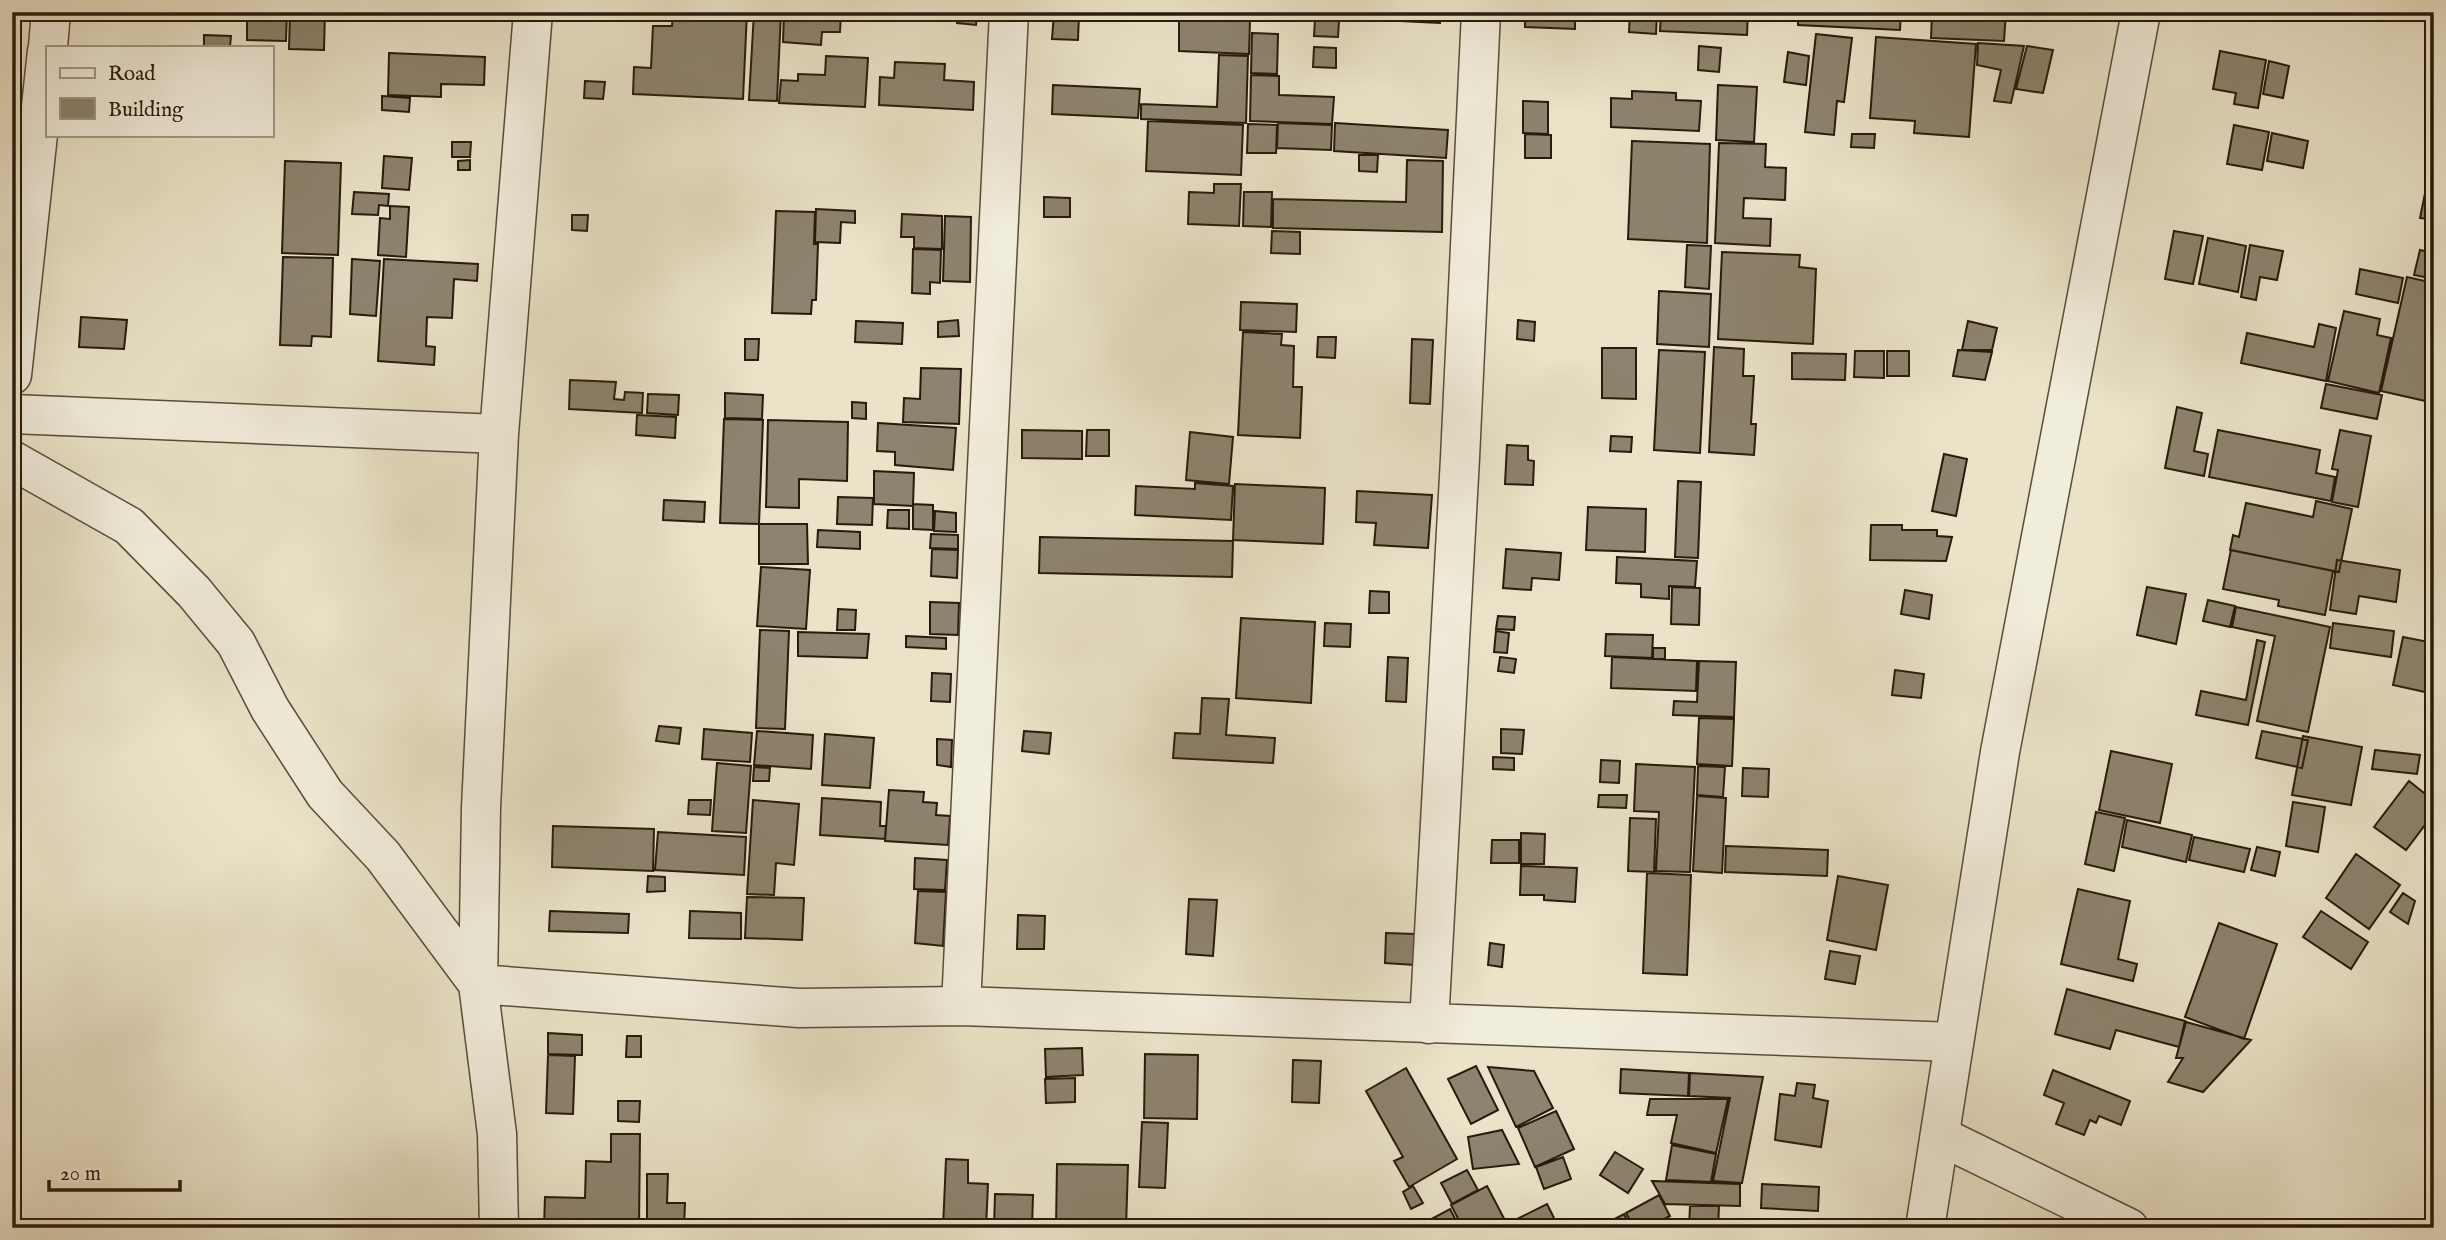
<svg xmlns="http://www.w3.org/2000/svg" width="2446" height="1240" viewBox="0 0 2446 1240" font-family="'IM FELL English',serif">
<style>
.building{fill:#8d836e;stroke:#291a0c;stroke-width:2}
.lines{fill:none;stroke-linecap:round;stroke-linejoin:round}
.minor-casing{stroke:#594c3b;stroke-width:41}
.tertiary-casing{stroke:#594c3b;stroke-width:41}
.minor{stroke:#f1eddb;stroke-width:38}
.tertiary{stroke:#f1eddb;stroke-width:38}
</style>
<rect width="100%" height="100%" fill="#eae3c8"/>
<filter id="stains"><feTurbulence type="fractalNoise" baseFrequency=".00286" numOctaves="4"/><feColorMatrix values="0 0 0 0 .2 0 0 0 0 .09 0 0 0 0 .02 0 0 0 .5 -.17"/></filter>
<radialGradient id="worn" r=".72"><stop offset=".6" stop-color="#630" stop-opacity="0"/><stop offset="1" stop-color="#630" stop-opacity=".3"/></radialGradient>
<path class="building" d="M226,12H287L286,41L247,40V20L226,19Z
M290,12H325L324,50L289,49Z
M673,12H747L743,99L633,94L634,67L651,68L653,26H672Z
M754,12H781L777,101L749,100Z
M784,12H841L840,32H822L821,45L783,42Z
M957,12H977L976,25L957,23Z
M1186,12H1256V19L1186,16Z
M1292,12H1310V20L1292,18Z
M1317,12H1441L1440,23L1317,17Z
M1525,12H1575V29L1525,27Z
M1630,12H1657L1656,34L1629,32Z
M1661,12H1748L1747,35L1660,31Z
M1798,12H1901L1900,30L1798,25Z
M1932,12H2006L2004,41L1931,38Z
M1054,13L1079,15L1078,40L1052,39Z
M1179,18L1250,20L1249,54L1179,51Z
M1315,19L1339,21L1338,37L1314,36Z
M1252,33L1278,34L1277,74L1251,73Z
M1816,34L1852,38L1844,102L1837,101L1834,135L1805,132Z
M204,35L231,36L230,47H204Z
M1876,37L1976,44L1969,137L1914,133L1915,121L1870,118Z
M1978,43L2024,46L2011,103L1994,101L2001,70L1977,65Z
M1699,46L1721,48L1719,72L1698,70Z
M2027,46L2053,50L2043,93L2016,89Z
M1314,47L1336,48V68L1313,67Z
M2220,51L2266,60L2258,108L2234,104L2236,93L2213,89Z
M1788,52L1809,56L1806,85L1784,82Z
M389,53L485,57L484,85L441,84V97L388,95Z
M1219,55L1248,56L1246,123L1141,119V104L1217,107Z
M826,56L868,58L865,107L779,103L781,80L798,81V74L825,75Z
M2269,61L2289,66L2283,98L2263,94Z
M895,62L945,64L944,80L974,82L973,110L879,105L880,77L894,78Z
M1251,75L1279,76V95L1334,97L1332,124L1250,121Z
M585,81L605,82L603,99L584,98Z
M1053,85L1140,89L1138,118L1052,114Z
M1718,85L1757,87L1754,142L1716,140Z
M1632,91L1676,93V100L1701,101L1699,131L1611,127V98L1632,99Z
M382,96L410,98L409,112L382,110Z
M1523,101L1548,102V134L1523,133Z
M1148,121L1243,125L1241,175L1146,171Z
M1278,123L1332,125L1331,150L1277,148Z
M1335,123L1448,130L1446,158L1334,151Z
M1248,124L1277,125L1276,153H1247Z
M2234,125L2269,132L2262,170L2227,164Z
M2272,133L2308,141L2303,168L2267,161Z
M1525,134L1551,135V158H1525Z
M1852,134H1875L1874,148L1851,147Z
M1632,141L1710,144L1707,243L1628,239Z
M452,142H471L470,157H452Z
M1719,143L1766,144L1765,167L1786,168L1785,200L1744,198L1743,218L1771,219L1770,246L1715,243Z
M1359,155H1378L1377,172L1359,171Z
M384,156L412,158L409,190L382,188Z
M470,160V170H458V161Z
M1407,160L1443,161L1442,232L1273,228V199L1406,202Z
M285,161L341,163L338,255L282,253Z
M2431,164H2434V220L2420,218Z
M1214,184H1241L1239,226L1188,224L1189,192L1214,193Z
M354,192L389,194L388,206L379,205L378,215L352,214Z
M1244,192H1272L1271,227L1243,226Z
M1044,197L1070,198V217H1044Z
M390,206L409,207L406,257L378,255L380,218L390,219Z
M816,209L855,211V223L841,222L840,243L815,242Z
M776,211L815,212L814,244H818L816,300H812L811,314L772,313Z
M902,214L942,216V249L914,248V237H901Z
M572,215H588L587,231L572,230Z
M945,216L971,217L970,282L943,281Z
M1272,231L1300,232V254L1271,253Z
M2174,231L2203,236L2193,284L2165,279Z
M2208,238L2246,246L2238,292L2199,284Z
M1687,245L1711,246L1709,289L1685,287Z
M2250,245L2283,251L2277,280L2260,277L2256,300L2241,297Z
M913,249L941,250L940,283L930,282V294L912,293Z
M2420,250L2434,253V279L2414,275Z
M1722,252L1800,255L1799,267L1816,269L1813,344L1718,339Z
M283,257L333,258L331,337L312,336L311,346L280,345Z
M352,259L380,261L376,316L350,314Z
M384,259L478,264L477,281L454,279L452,318L427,317L426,346L435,347L434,365L378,361Z
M2360,269L2403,278L2398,303L2356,294Z
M2407,277L2434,283V403L2381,391Z
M1659,291L1711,294L1709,347L1657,344Z
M1241,302L1297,304L1296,332L1240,330Z
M2344,311L2380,319L2377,335L2391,338L2379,393L2328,381Z
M81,317L127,320L124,349L79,347Z
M958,320L959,336L938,337V322Z
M1518,320L1535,322L1534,341L1517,339Z
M856,321L903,323L902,344L855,342Z
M1968,321L1997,328L1992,350H1962Z
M2319,324L2336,328L2326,381L2241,363L2247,333L2314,347Z
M1243,332L1282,334L1281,345L1294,346L1293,387H1302L1300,438L1238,435Z
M1318,337H1336L1335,358L1317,357Z
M745,339H759L758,360H745Z
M1412,339L1433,340L1430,404L1410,403Z
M1714,347L1744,349L1743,376H1754L1751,424H1756L1754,455L1709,452Z
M1602,348H1636V399L1602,398Z
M1659,350L1705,352L1700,453L1654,450Z
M1958,350L1992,352L1985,380L1953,376Z
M1855,351H1884V378L1854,377Z
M1887,351H1909V376H1887Z
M1792,353L1846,354L1845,380L1792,379Z
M921,368L961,369L959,424L903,422L904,398L920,399Z
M570,380L616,382L614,399L624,400L625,392L643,393L642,413L569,409Z
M2326,384L2382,395L2377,419L2321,408Z
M725,393L763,395L762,419L725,418Z
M648,394L679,395L678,415L647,413Z
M852,402L866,403V419L852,418Z
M2177,407L2202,413L2194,451L2208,454L2204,476L2165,468Z
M637,415L676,417L675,438L636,435Z
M724,419L763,420L759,524L720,523Z
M768,420L848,422L847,481L799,479V508L766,507Z
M878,423L956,428L953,470L895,465V452L877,451Z
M1022,430L1082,431V459L1022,458Z
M1087,430H1109V456H1086Z
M2218,430L2320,450L2316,473L2335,477L2331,501L2209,477Z
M2340,430L2371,436L2358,507L2332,502L2338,470L2332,469Z
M1190,432L1233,437L1229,484L1186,480Z
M1611,436L1632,437L1631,452L1610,451Z
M1507,445L1528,446V460L1534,461L1533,485L1505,484Z
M1944,454L1967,459L1956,516L1932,511Z
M874,471L914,473L913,506L874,504Z
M1678,481L1701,482L1698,558L1675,557Z
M1195,483L1233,486L1231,520L1135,515L1136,486L1195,489Z
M1235,484L1325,488L1323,544L1233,540Z
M1357,491L1432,495L1428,548L1374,545L1376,523L1356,522Z
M838,497L873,498L872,525L837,524Z
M664,500L705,502L704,522L663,520Z
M2316,501L2352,509L2339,572L2230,550L2233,535L2239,537L2246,503L2313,517Z
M913,504L933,505V530L913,529Z
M1588,507L1646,509L1645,552L1586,550Z
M888,510H909V529L887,528Z
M935,511L956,513V532L934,531Z
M759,524H807L808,564H759Z
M1871,525H1902V530H1937V536L1952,537L1946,561L1870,560Z
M818,530L860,532V549L817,547Z
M931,534L958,535V549L930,548Z
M1040,537L1233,541L1232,577L1039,573Z
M932,549L958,550L957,578L931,576Z
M1506,549L1561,553L1559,580L1532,578L1531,590L1503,588Z
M2231,550L2333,571L2325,615L2278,606L2279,600L2223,589Z
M1617,557L1697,561L1695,587L1669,586V599L1641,597V584L1616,583Z
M2337,560L2400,570L2396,602L2359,596L2356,614L2330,610Z
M761,567L810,570L806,629L757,626Z
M1672,587L1700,588L1699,625L1671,624Z
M2147,587L2186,594L2176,644L2137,635Z
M1905,590L1932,595L1929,619L1901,614Z
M1370,591L1389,592V613H1369Z
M2208,600L2235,606L2230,627L2203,621Z
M930,602L959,603L958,635L930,634Z
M2236,607L2330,627L2308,732L2257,721L2275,636L2232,627Z
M838,609L856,610L855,630H837Z
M1498,616L1515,617L1514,630L1496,629Z
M1241,618L1315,622L1311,703L1236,698Z
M1325,623L1351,624L1350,647L1324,646Z
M2333,623L2394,631L2391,657L2330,648Z
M760,630L789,631L785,729L756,728Z
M1496,631L1509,633L1507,653L1494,652Z
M798,632L869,634L867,658L798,656Z
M1606,634L1653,635L1652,658L1605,656Z
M906,636L946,638V649L906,647Z
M2403,637L2434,643V694L2393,685Z
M2257,640L2265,642L2248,725L2196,715L2201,691L2246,700Z
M1653,648H1665V659H1653Z
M1388,657L1408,658L1406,702L1386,701Z
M1500,657L1516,659L1514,673L1498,671Z
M1612,657L1697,661L1696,691L1611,688Z
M1699,661L1736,662L1734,717L1673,715L1674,701L1697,702Z
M1895,670L1924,674L1921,698L1892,695Z
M932,673L951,674L950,702L931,701Z
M1202,698L1229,699L1226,735L1275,738L1273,763L1173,758L1175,733L1200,734Z
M1699,718L1734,719L1732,766L1697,764Z
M659,726L681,728L679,744L656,741Z
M704,729L752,733L750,762L702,759Z
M1501,729L1524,730L1522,754L1501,753Z
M757,731L813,735L811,769L754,765Z
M1024,731L1051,733L1049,754L1022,751Z
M2262,731L2308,740L2302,768L2256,758Z
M825,734L874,738L870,788L822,785Z
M2303,736L2362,747L2351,805L2292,795Z
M937,739L952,740L951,767L937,765Z
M2375,750L2420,755L2417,774L2372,769Z
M2111,751L2172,764L2160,823L2099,810Z
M1493,757L1514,758V770L1493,769Z
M1601,760L1620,761L1619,783L1600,782Z
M717,763L751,766L746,833L712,831Z
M1636,764L1695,767L1690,872L1656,871L1659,812L1634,811Z
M1698,766L1725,767L1723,797L1697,795Z
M754,767L770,768L769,781H753Z
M1743,768L1769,769L1768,797L1742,796Z
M2409,781L2434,801V813L2406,850L2374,827Z
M889,790L924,792L923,802L937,803L936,815L950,816L948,845L885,841Z
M1599,795H1627L1626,808L1598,807Z
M1697,796L1726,798L1722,873L1693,871Z
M822,798L881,802L880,826H886L885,839L820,835Z
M689,800H711L710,815L688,814Z
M753,800L799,804L794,865L776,863L774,895L747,894Z
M2293,802L2325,807L2318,852L2286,846Z
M2096,812L2125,818L2114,871L2085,864Z
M1630,818L1656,819L1654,872L1628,871Z
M2127,820L2192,835L2186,862L2122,847Z
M553,826L654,829L653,871L552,867Z
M658,832L746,837L744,875L655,870Z
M1521,833L1545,834L1544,864H1521Z
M2194,837L2250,849L2244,872L2189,860Z
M1492,840H1519V863H1491Z
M1726,846L1828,850L1827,876L1725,872Z
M2257,847L2280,852L2275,876L2251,870Z
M2356,854L2400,885L2369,929L2326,898Z
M915,858L947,860L945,890L914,889Z
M1521,866L1577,868L1575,902L1544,900V895H1520Z
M1647,873L1691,875L1687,975L1643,973Z
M648,876L665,877V891L647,892Z
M1838,876L1888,885L1876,950L1827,940Z
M2078,889L2130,901L2118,959L2137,964L2133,981L2061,964Z
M918,891L946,892L943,946L915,943Z
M2403,893L2415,901L2408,924L2390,912Z
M747,897L804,898L802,940L745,938Z
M1189,899L1217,900L1213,956L1186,954Z
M550,911L629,914L628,933L549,931Z
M690,911L741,913V939L689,938Z
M2321,911L2368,942L2351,969L2303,937Z
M1018,915L1045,916L1044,949H1017Z
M2219,923L2277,944L2244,1039L2185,1017Z
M1386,933L1415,934V965L1385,963Z
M1490,943L1504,945L1502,967L1488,965Z
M1830,951L1860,956L1855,984L1825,979Z
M2067,989L2185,1021L2179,1047L2116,1030L2110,1049L2055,1034Z
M2186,1022L2251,1040L2203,1092L2168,1082L2183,1058H2176Z
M548,1033L582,1035V1055L548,1054Z
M627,1036H641V1057H626Z
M1082,1048L1083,1075L1046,1077L1045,1049Z
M1145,1054L1198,1055L1197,1119L1144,1118Z
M548,1055L575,1056L573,1114L546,1113Z
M1293,1060L1321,1061L1319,1103L1292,1102Z
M1476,1066L1498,1110L1471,1124L1448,1079Z
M1488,1067L1534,1071L1553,1108L1516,1127Z
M1406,1068L1457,1159L1409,1187L1394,1161L1403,1157L1366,1091Z
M1621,1069L1689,1073L1688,1096L1620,1093Z
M2053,1070L2130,1101L2121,1125L2099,1116L2096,1123L2090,1120L2084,1135L2056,1124L2064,1103L2044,1095Z
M1690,1073L1763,1077L1742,1183L1713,1181L1730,1098L1689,1096Z
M1075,1078V1102L1046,1103L1045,1079Z
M1797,1083L1815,1085L1813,1098L1828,1101L1821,1147L1775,1140L1780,1094L1795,1096Z
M1650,1099H1728L1716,1153L1671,1143L1677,1115H1647Z
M618,1101H640L639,1122L618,1121Z
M1556,1111L1574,1149L1535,1167L1518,1128Z
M1142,1122L1168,1123L1165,1188L1139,1187Z
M1502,1130L1519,1164L1473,1169L1468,1137Z
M611,1134H640L639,1228L544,1227L545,1197L585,1198L586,1161L611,1162Z
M1672,1145L1716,1154L1711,1182L1666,1180Z
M1615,1152L1643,1169L1628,1193L1600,1175Z
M1563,1157L1571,1179L1544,1189L1536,1167Z
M946,1159L968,1160V1183L988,1184L986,1228H943Z
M1057,1164L1128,1165L1126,1228H1056Z
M1467,1170L1478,1190L1452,1204L1441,1183Z
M647,1174H668L667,1203H685L684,1228H647Z
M1652,1181L1740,1184V1206L1665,1204Z
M1762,1184L1819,1187L1818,1211L1761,1208Z
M1413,1186L1423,1203L1411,1209L1403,1192Z
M1487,1186L1509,1228H1463L1451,1205Z
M995,1194L1033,1195L1032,1228H994Z
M1659,1195L1670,1216L1647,1228H1634L1626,1213Z
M1547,1204L1559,1228H1514L1511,1222Z
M1690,1206H1719L1718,1228H1689Z
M1450,1209L1460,1228H1427L1424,1223Z
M1624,1214L1631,1228H1597Z"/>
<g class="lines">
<defs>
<path id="minor" d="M48,47L51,12
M12,375L47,51
M12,414L499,434
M12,460L129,526L194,592L236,643L270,709L325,794L383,856L478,984L799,1008L961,1006L1954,1042
M961,1006L1009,12
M1429,1024L1460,458L1481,12
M1940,1136L2129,1228
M499,1228L497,1134L478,984L481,808L499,434L533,12"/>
<path id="tertiary" d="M1925,1228L2000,752L2141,12"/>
</defs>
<use href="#minor" class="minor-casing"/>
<use href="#tertiary" class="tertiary-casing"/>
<use href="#minor" class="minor"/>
<use href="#tertiary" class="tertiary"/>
</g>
<rect width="2446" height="1240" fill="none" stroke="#eae3c8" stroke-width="42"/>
<rect x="14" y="14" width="2418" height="1212" fill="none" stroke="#291a0c" stroke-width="3.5"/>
<rect x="21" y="21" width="2404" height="1198" fill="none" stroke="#291a0c" stroke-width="2"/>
<rect x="46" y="46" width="228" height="91" fill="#f1eddb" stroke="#a19988" stroke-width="2"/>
<rect x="60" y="68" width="35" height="10" fill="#f1eddb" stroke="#a19988" stroke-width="2"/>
<text x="108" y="80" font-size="21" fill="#291a0c">Road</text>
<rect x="60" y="98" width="35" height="21" fill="#8d836e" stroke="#a19988" stroke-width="2"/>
<text x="108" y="116" font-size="21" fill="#291a0c">Building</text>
<path d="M49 1180v10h131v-10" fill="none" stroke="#291a0c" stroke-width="3.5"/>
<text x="60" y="1180" font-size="21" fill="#291a0c" stroke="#f1eddb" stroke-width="5" paint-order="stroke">20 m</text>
<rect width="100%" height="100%" filter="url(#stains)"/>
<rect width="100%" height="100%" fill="url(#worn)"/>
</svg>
